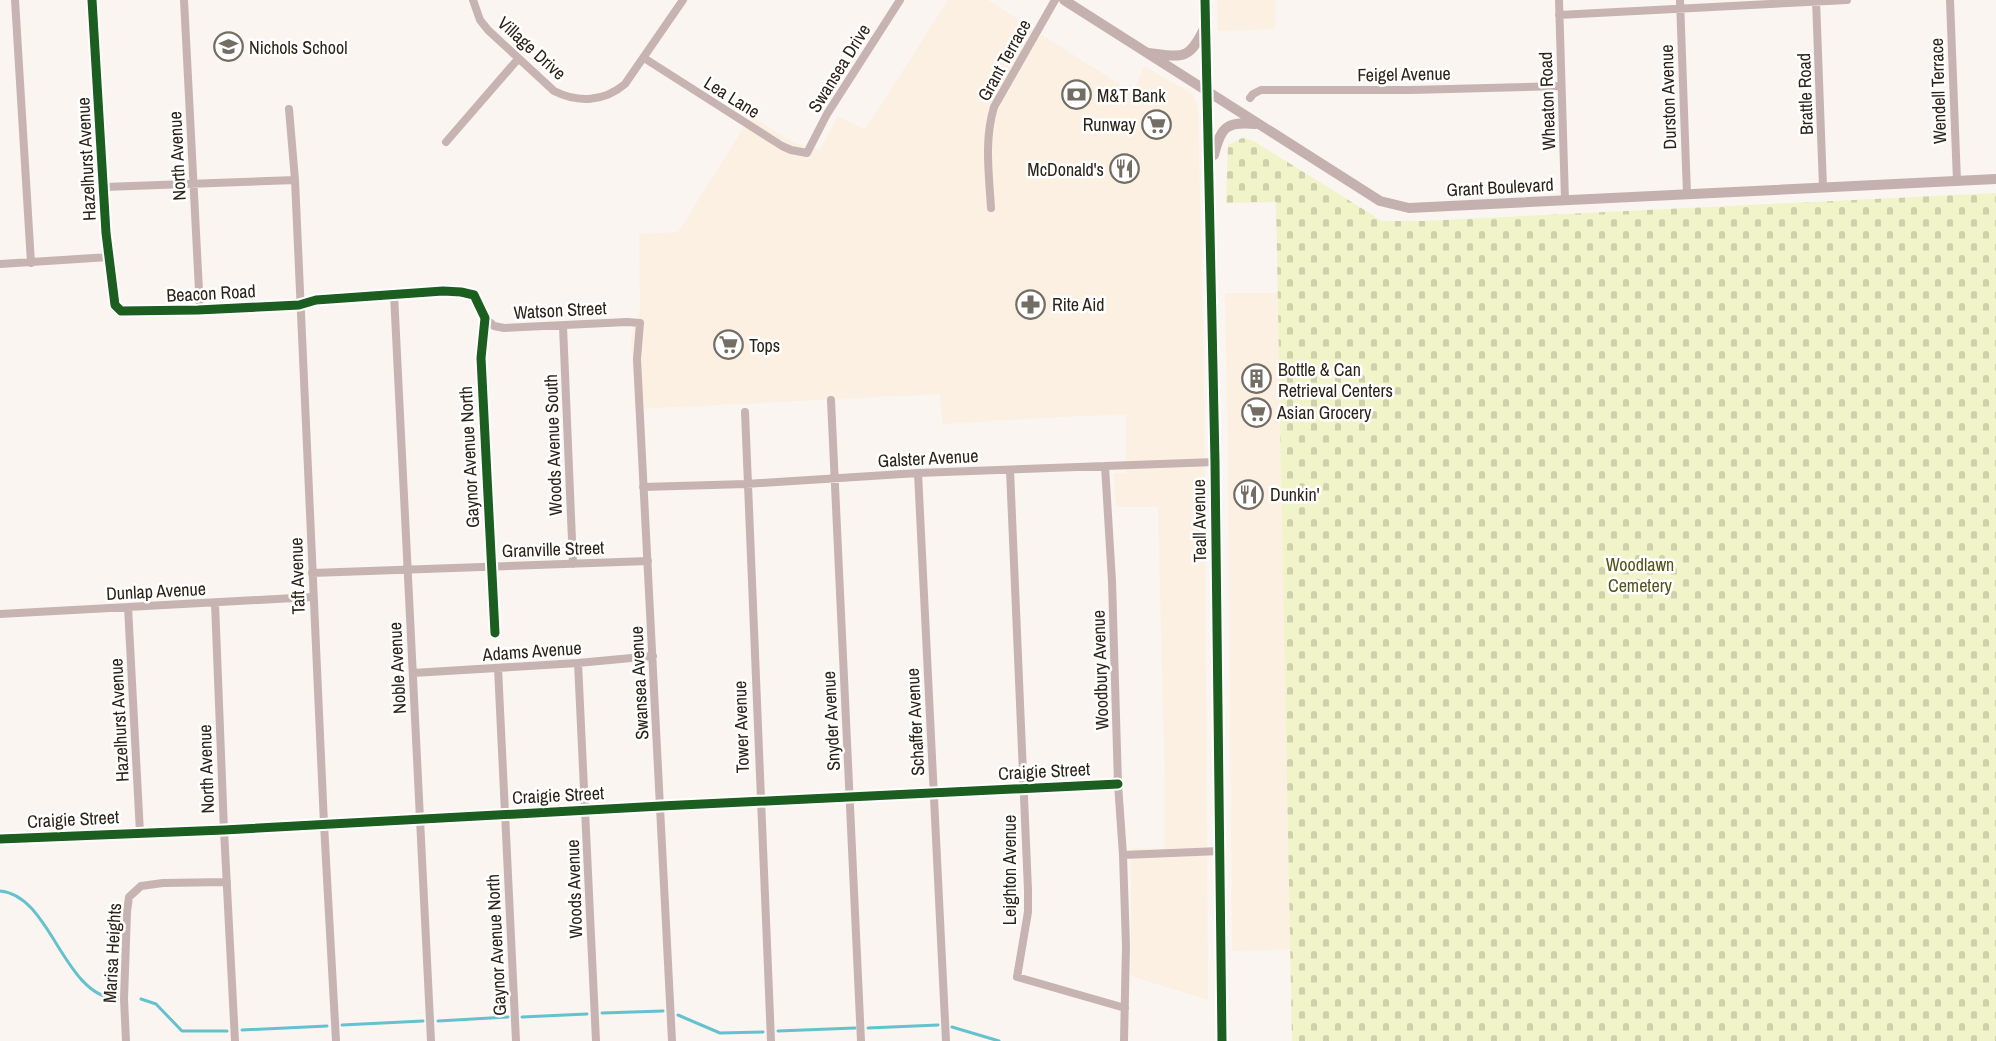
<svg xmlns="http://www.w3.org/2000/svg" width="1996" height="1041" viewBox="0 0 1996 1041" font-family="'Archivo Narrow',sans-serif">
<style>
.built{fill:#fbf0e2}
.cemetery{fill:url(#cemetery-stones)}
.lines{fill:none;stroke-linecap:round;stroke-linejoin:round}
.stream{stroke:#64c2ce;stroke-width:3}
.street{stroke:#c6b3b2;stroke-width:8}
.secondary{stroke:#c4b1af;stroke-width:10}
.cycleway-casing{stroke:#fff;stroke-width:13}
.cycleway{stroke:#1b5e20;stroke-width:9}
.labels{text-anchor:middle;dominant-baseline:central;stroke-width:5;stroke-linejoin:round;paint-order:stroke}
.poi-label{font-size:18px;fill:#2c2419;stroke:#fff;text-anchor:start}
.street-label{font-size:18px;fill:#2c2419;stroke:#fff}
.park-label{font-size:18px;fill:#515617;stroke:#fff}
</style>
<defs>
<pattern id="cemetery-stones" width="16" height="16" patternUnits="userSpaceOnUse" patternTransform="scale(1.5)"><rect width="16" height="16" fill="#f1f3c9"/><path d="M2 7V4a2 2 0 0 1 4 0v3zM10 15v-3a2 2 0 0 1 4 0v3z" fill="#cfd0ac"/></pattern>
</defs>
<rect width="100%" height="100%" fill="#faf5f0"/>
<path class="built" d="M948,0H988L1133,93L1144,66L1192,94L1198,107L1204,383L1208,1000L1131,976V848L1165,849V784L1158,507H1116L1114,473H1126V415L1075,416L943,424L940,394L635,409L631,338L640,310L639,234L678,232L751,116L794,143L820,150L838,116L865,130Z
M1217,0H1275V29L1218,31Z
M1225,293H1278L1291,949L1232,951L1228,442Z"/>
<path class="cemetery" d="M1242,138L1252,140L1382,221H1424L1996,193V1041H1292L1276,202L1226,203L1228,145Z"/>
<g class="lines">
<path class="stream" d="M0,891C51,895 63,996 117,999
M141,999L156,1004L182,1031H227
M602,1013L663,1011
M678,1015L720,1033L763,1032
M522,1017L587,1014
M438,1021L508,1017
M342,1025L423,1021
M952,1027L999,1041
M868,1028L938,1025
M242,1030L327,1026
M778,1031L855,1028"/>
<path class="street" d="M15,0L31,263
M92,0L106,233L115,305L121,311L198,310L299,305L316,300L443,291L461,292L474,295L485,318L481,358L495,633
M184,0L200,310
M473,0L480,20L488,30L554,91C578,103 604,102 625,84L683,0
M1559,0L1565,200
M1680,0L1687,194
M1816,0L1823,187
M1950,0L1957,181
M1559,15L1847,0
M644,58L782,146L791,150L807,153L827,114L900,0
M1250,98L1253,94L1261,90H1411L1561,86
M289,109L295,180L324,824L336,1041
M446,142L518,59
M104,187L295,180
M991,208C989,174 984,140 994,107L1055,0
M0,264L109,257
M394,294L431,1041
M485,318L494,326L504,328L627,322L640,323L637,359L672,1041
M563,326L573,564
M831,400L861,1041
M745,412L771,1041
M1105,466L1112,581L1118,784L1123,855L1126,946L1124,1041
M1010,470L1028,890V912L1017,977L1125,1008
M918,473L946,1041
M643,487L746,484L918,473L1215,462
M312,573L648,561
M215,603L224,830L235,1041
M128,607L140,833
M0,614L313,597
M578,663L596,1041
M498,668L516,1041
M413,673L578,663L653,656
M0,839L224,830L661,806L1118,784
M1123,855L1220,851
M126,1041L124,999L127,912L129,897L141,886L163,883L227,882"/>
<path class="secondary" d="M1064,0L1380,201L1409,208L1996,179
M1205,0L1215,462L1222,1041
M1149,53C1183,57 1189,61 1205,27
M1214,155C1221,127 1226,121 1256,124"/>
<defs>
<path id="cycleway" d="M92,0L106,233L115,305L121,311L198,310L299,305L316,300L443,291L461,292L474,295L485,318L481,358L495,633
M1205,0L1215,462L1222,1041
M0,839L224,830L661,806L1118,784"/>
</defs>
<use href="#cycleway" class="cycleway-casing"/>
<use href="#cycleway" class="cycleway"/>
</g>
<defs>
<symbol id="school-ring" viewBox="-11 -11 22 22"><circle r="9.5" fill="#fff" stroke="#746d64" stroke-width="1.5"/><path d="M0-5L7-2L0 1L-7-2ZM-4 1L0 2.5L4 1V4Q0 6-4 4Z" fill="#746d64"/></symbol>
<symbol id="bank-ring" viewBox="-11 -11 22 22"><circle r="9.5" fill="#fff" stroke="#746d64" stroke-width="1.5"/><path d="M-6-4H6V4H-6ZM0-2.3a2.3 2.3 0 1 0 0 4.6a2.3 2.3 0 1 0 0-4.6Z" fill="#746d64"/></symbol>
<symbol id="supermarket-ring" viewBox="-11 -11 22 22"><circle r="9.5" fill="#fff" stroke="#746d64" stroke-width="1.5"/><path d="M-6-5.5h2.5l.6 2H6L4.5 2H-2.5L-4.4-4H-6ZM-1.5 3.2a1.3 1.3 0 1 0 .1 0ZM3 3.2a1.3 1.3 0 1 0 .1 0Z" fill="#746d64"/></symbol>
<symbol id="restaurant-ring" viewBox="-11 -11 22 22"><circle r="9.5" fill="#fff" stroke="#746d64" stroke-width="1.5"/><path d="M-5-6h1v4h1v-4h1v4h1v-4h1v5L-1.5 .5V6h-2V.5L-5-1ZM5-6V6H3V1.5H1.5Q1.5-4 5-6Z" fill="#746d64"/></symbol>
<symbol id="pharmacy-ring" viewBox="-11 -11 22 22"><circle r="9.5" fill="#fff" stroke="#746d64" stroke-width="1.5"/><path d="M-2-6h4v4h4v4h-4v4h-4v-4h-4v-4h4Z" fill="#746d64"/></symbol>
<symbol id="building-ring" viewBox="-11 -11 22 22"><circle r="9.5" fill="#fff" stroke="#746d64" stroke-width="1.5"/><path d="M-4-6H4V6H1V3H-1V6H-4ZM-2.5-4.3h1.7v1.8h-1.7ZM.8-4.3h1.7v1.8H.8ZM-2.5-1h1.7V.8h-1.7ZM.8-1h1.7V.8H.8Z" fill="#746d64"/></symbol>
</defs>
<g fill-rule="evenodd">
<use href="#school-ring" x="212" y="30" width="33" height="33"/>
<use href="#bank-ring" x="1060" y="78" width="33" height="33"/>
<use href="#supermarket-ring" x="1140" y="108" width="33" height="33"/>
<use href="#restaurant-ring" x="1108" y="152" width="33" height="33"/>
<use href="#pharmacy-ring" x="1014" y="288" width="33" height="33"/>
<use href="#supermarket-ring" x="712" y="328" width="33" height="33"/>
<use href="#building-ring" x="1240" y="362" width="33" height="33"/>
<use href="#supermarket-ring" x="1240" y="396" width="33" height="33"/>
<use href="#restaurant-ring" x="1232" y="478" width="33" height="33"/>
</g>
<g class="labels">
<g class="poi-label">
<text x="249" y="47">Nichols School</text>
<text x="1097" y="95">M&amp;T Bank</text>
<text x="1136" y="124" text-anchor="end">Runway</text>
<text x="1104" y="169" text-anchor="end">McDonald's</text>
<text x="1052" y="304">Rite Aid</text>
<text x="749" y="345">Tops</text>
<text x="1278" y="369">Bottle &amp; Can<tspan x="1278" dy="21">Retrieval Centers</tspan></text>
<text x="1277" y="412">Asian Grocery</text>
<text x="1270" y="494">Dunkin'</text>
</g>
<g class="street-label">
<text transform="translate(532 48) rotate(42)">Village Drive</text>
<text transform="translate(1004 60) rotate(-61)">Grant Terrace</text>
<text transform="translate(839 68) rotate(-58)">Swansea Drive</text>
<text transform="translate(1404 74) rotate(-1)">Feigel Avenue</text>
<text transform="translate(1938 91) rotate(-92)">Wendell Terrace</text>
<text transform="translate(1805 94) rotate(-92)">Brattle Road</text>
<text transform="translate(732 97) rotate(32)">Lea Lane</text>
<text transform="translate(1668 97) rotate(-92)">Durston Avenue</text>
<text transform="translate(1547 101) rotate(-92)">Wheaton Road</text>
<text transform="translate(177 156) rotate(-93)">North Avenue</text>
<text transform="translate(86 159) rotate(-93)">Hazelhurst Avenue</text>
<text transform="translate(1500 187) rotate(-3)">Grant Boulevard</text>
<text transform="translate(211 293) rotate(-3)">Beacon Road</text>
<text transform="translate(560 310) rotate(-3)">Watson Street</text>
<text transform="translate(553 445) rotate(-92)">Woods Avenue South</text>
<text transform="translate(469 457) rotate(-93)">Gaynor Avenue North</text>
<text transform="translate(928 458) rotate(-3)">Galster Avenue</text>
<text transform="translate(1199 521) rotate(-91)">Teall Avenue</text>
<text transform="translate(553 549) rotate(-2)">Granville Street</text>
<text transform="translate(297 576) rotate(-92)">Taft Avenue</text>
<text transform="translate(156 591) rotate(-3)">Dunlap Avenue</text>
<text transform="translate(532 651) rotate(-4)">Adams Avenue</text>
<text transform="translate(397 668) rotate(-93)">Noble Avenue</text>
<text transform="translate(1100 670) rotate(-92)">Woodbury Avenue</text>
<text transform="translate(639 683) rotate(-93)">Swansea Avenue</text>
<text transform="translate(119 720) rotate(-93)">Hazelhurst Avenue</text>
<text transform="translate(831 721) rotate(-93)">Snyder Avenue</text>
<text transform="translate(915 722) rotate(-93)">Schaffer Avenue</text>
<text transform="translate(741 727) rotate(-92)">Tower Avenue</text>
<text transform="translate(206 769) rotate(-92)">North Avenue</text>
<text transform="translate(1044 771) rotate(-3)">Craigie Street</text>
<text transform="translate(558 795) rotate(-3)">Craigie Street</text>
<text transform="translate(73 819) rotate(-3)">Craigie Street</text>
<text transform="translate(1009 870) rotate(-90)">Leighton Avenue</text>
<text transform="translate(574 889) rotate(-92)">Woods Avenue</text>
<text transform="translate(496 945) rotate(-93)">Gaynor Avenue North</text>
<text transform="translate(112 953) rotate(-87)">Marisa Heights</text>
</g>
<g class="park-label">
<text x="1640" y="564">Woodlawn<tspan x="1640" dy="21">Cemetery</tspan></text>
</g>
</g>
</svg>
